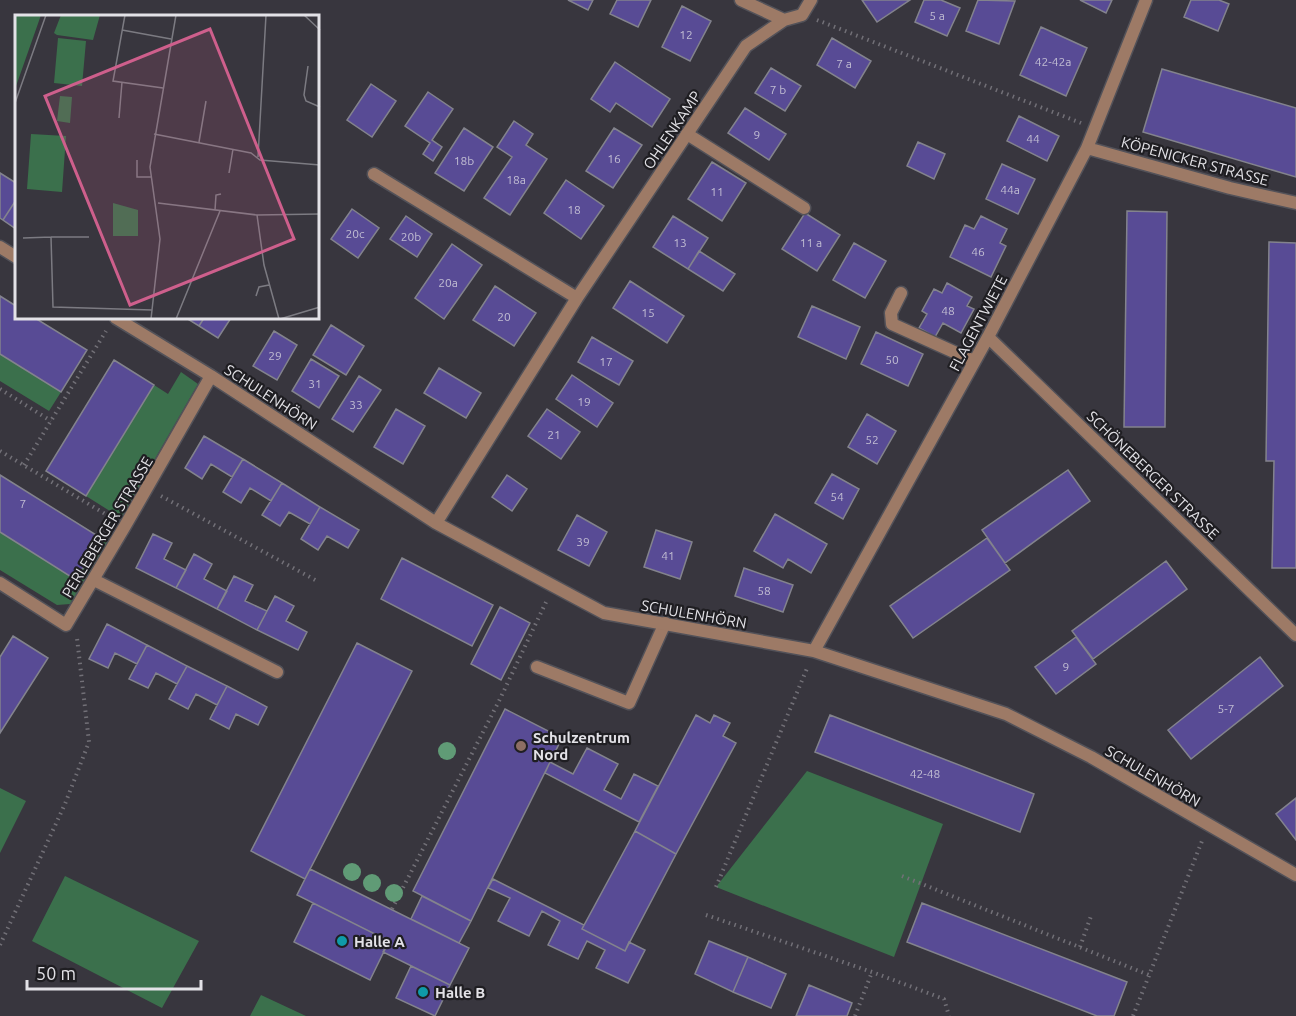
<svg xmlns="http://www.w3.org/2000/svg" width="1296" height="1016" viewBox="0 0 1296 1016" font-family="Ubuntu,sans-serif">
<style>
.green{fill:#3b704c}
.building{fill:#584b95;stroke:#83838d;stroke-width:1.5}
.lines{fill:none;stroke-linecap:round;stroke-linejoin:round}
.service-casing{stroke:#535259;stroke-width:15}
.minor-casing{stroke:#535259;stroke-width:15}
.path{stroke:#727077;stroke-width:4;stroke-dasharray:1.5 4.5;stroke-linecap:butt}
.service{stroke:#9d7a66;stroke-width:12}
.minor{stroke:#9d7a66;stroke-width:12}
.tree{fill:#609b76}
.education-dot{fill:#8d6e63;stroke:#1f1e22;stroke-width:2}
.culture-dot{fill:#0f9aa8;stroke:#1f1e22;stroke-width:2}
.labels{text-anchor:middle;dominant-baseline:central;stroke-width:4.5;stroke-linejoin:round;paint-order:stroke}
.number-label{font-size:12px;fill:#c0bcd2}
.street-label{font-size:15px;fill:#e3e2e7;stroke:#1f1e22}
.poi-label{font-size:15px;font-weight:bold;fill:#e3e2e7;stroke:#1f1e22;text-anchor:start}
.inset-road{fill:none;stroke:#7c7b82;stroke-width:1.5}
.view{fill:#ce5f8c;fill-opacity:0.15;stroke:#ce5f8c;stroke-width:3}
.inset-edge{fill:none;stroke:#e3e2e7;stroke-width:3}
</style>
<rect width="100%" height="100%" fill="#38363e"/>
<path class="green" d="M0,354L61,392L49,411L0,381Z
M181,372L198,384L121,518L86,496L154,385L168,394Z
M0,532L76,579L101,538L108,543L70,604L57,605L0,570Z
M807,771L943,824L894,957L716,887Z
M0,788L26,801L0,853Z
M65,876L199,941L162,1008L32,941Z
M261,995L306,1016H250Z"/>
<path class="building" d="M568,0H593L588,10Z
M617,0H651L638,27L610,14Z
M862,0H910L877,22Z
M924,0H941L960,8L947,36L915,22Z
M978,0L1015,1L999,44L966,31Z
M1080,0H1112L1106,13Z
M1191,0H1219L1229,4L1218,31L1184,17Z
M682,6L711,21L690,61L662,47Z
M1041,27L1087,48L1066,96L1020,75Z
M832,38L871,61L855,88L817,65Z
M615,62L670,99L652,127L616,103L610,112L591,99Z
M771,68L801,86L785,111L755,93Z
M1162,69L1296,108V177L1143,132Z
M371,84L396,101L372,137L347,120Z
M428,92L453,109L432,140L442,147L433,161L423,154L430,143L405,126Z
M745,108L786,134L769,160L728,133Z
M1019,116L1059,136L1047,161L1007,141Z
M514,121L533,134L526,145L547,159L510,215L484,198L512,157L497,147Z
M464,128L493,147L464,191L435,173Z
M614,128L642,145L613,188L586,171Z
M918,142L945,154L934,179L907,166Z
M712,162L746,183L722,221L688,199Z
M1002,164L1035,179L1018,214L986,199Z
M0,173L16,183V200L3,220L0,218Z
M566,180L604,206L581,239L544,213Z
M16,200V229L3,220Z
M352,209L379,228L358,258L331,239Z
M1127,211L1167,212L1165,427H1124Z
M805,213L840,235L817,271L782,249Z
M406,216L432,234L417,257L390,239Z
M673,216L708,238L688,269L653,247Z
M981,216L1007,229L1000,243L1006,246L991,277L950,257L965,225L974,229Z
M1269,242L1296,243V568H1272L1274,461H1266Z
M854,243L886,261L865,298L833,280Z
M452,244L482,265L444,319L415,298Z
M699,251L735,274L723,291L688,269Z
M630,281L684,316L667,343L613,308Z
M947,283L972,297L967,306L974,309L961,333L943,323L935,337L919,328L927,314L922,311L934,289L942,293Z
M495,286L536,313L514,346L473,320Z
M0,296L16,306V318H35L87,350L61,392L0,354Z
M812,306L860,327L846,359L798,337Z
M186,318H204L199,326Z
M204,318H231L218,338L199,326Z
M331,325L364,346L346,375L313,355Z
M274,331L297,345L277,380L253,366Z
M876,332L923,354L908,386L861,364Z
M592,337L633,361L619,385L578,362Z
M311,359L339,376L319,408L292,391Z
M114,360L154,385L86,496L46,471Z
M439,368L481,393L466,418L424,393Z
M572,375L613,403L597,427L556,399Z
M359,376L381,390L353,432L332,419Z
M396,409L425,426L403,464L374,447Z
M547,409L580,432L561,459L528,436Z
M867,414L896,431L877,464L848,447Z
M204,436L243,459L232,477L211,464L202,479L185,468Z
M243,459L282,483L271,501L250,488L241,503L223,492Z
M1068,470L1090,501L1005,563L982,530Z
M832,474L859,489L843,519L815,503Z
M0,475L101,538L76,580L0,532Z
M507,475L527,489L512,511L492,497Z
M282,483L320,507L310,524L289,512L280,526L262,515Z
M320,507L359,530L348,548L327,536L318,550L301,539Z
M775,514L827,544L811,573L788,559L783,568L754,551Z
M577,515L607,532L589,566L558,550Z
M656,530L692,542L680,579L644,567Z
M153,534L172,543L164,559L186,570L176,588L136,568Z
M987,538L1010,570L913,638L890,606Z
M194,554L212,564L204,579L227,591L217,609L176,588Z
M402,558L493,605L472,646L381,599Z
M1166,561L1187,589L1093,659L1072,631Z
M744,568L793,585L783,612L735,596Z
M234,576L253,585L245,601L267,611L257,630L217,609Z
M275,596L294,606L286,621L307,632L298,650L257,630Z
M500,607L530,623L501,680L471,664Z
M107,624L147,645L137,664L115,653L108,668L89,659Z
M13,636L48,658L0,733V657Z
M1076,637L1096,664L1056,694L1035,667Z
M357,643L412,671L305,879L251,851Z
M147,645L187,666L177,684L156,673L148,688L129,679Z
M1260,657L1283,686L1191,759L1168,730Z
M187,666L227,686L217,705L196,694L188,709L169,699Z
M227,686L267,707L258,725L236,714L229,729L210,719Z
M505,709L562,738L471,921L413,891Z
M696,715L710,723L714,715L730,723L723,736L736,743L676,854L635,831Z
M830,715L1034,794L1020,832L815,752Z
M587,748L618,764L604,790L621,799L634,774L658,786L639,822L545,773L550,762L573,774Z
M1296,798V840L1276,814Z
M635,831L676,854L625,951L582,929Z
M310,869L469,948L450,985L383,952L389,941L297,895Z
M493,879L584,925L582,929L625,951L629,942L645,950L628,983L596,968L605,950L587,941L578,959L548,945L560,921L542,911L529,936L498,921L510,898L488,888Z
M422,896L471,921L459,943L411,919Z
M313,903L389,941L370,980L294,942Z
M922,903L1127,982L1114,1016H1097L907,942Z
M709,941L748,957L733,992L695,974Z
M748,957L786,974L771,1008L733,992Z
M411,966L450,985L435,1016L396,998Z
M809,985L852,1003L847,1016H796Z"/>
<g class="lines">
<defs>
<path id="service" d="M687,134L804,208
M901,293L891,313L892,324L974,361
M537,667L629,703L665,623"/>
<path id="minor" d="M741,0L784,20
M1087,148L1230,188L1296,203
M374,174L577,298
M0,247L16,257
M116,318L211,376L436,523L604,613L814,651L1006,714L1091,757L1296,875
M988,337L1296,635
M436,523L577,298L746,46L784,20L802,15L811,0
M94,580L277,672
M0,583L66,625L125,526L211,376
M814,651L988,337L1087,148L1146,0"/>
</defs>
<use href="#service" class="service-casing"/>
<use href="#minor" class="minor-casing"/>
<path class="path" d="M817,20L1081,123
M0,389L51,421
M0,451L112,518
M24,465L106,331
M161,496L319,582
M902,876L1149,975
M716,887L808,666
M392,909L500,699L547,600
M706,915L872,972L944,999L949,1016
M0,945L65,804L89,742L77,638
M1080,947L1091,916
M855,1016L872,972
M1133,1016L1202,841"/>
<use href="#service" class="service"/>
<use href="#minor" class="minor"/>
</g>
<g class="tree">
<circle cx="447" cy="751" r="9"/>
<circle cx="352" cy="872" r="9"/>
<circle cx="372" cy="883" r="9"/>
<circle cx="394" cy="893" r="9"/>
</g>
<circle class="education-dot" cx="521" cy="746" r="6"/>
<g class="culture-dot">
<circle cx="342" cy="941" r="6"/>
<circle cx="423" cy="992" r="6"/>
</g>
<g class="labels">
<g class="number-label">
<text x="937" y="15">5 a</text>
<text x="686" y="34">12</text>
<text x="1053" y="61">42-42a</text>
<text x="844" y="63">7 a</text>
<text x="778" y="89">7 b</text>
<text x="757" y="134">9</text>
<text x="1033" y="138">44</text>
<text x="614" y="158">16</text>
<text x="464" y="160">18b</text>
<text x="516" y="179">18a</text>
<text x="1010" y="189">44a</text>
<text x="717" y="191">11</text>
<text x="574" y="209">18</text>
<text x="355" y="233">20c</text>
<text x="411" y="236">20b</text>
<text x="680" y="242">13</text>
<text x="811" y="242">11 a</text>
<text x="978" y="251">46</text>
<text x="448" y="282">20a</text>
<text x="948" y="310">48</text>
<text x="648" y="312">15</text>
<text x="504" y="316">20</text>
<text x="275" y="355">29</text>
<text x="892" y="359">50</text>
<text x="606" y="361">17</text>
<text x="315" y="383">31</text>
<text x="584" y="401">19</text>
<text x="356" y="404">33</text>
<text x="554" y="434">21</text>
<text x="872" y="439">52</text>
<text x="837" y="496">54</text>
<text x="23" y="503">7</text>
<text x="583" y="541">39</text>
<text x="668" y="555">41</text>
<text x="764" y="590">58</text>
<text x="1066" y="666">9</text>
<text x="1226" y="708">5-7</text>
<text x="925" y="773">42-48</text>
</g>
<g class="street-label">
<text transform="translate(672 130) rotate(-56)">OHLENKAMP</text>
<text transform="translate(1195 161) rotate(15)">KÖPENICKER STRASSE</text>
<text transform="translate(978 323) rotate(-62)">FLAGENTWIETE</text>
<text transform="translate(271 397) rotate(33)">SCHULENHÖRN</text>
<text transform="translate(1153 475) rotate(44)">SCHÖNEBERGER STRASSE</text>
<text transform="translate(107 527) rotate(-59)">PERLEBERGER STRASSE</text>
<text transform="translate(694 614) rotate(10)">SCHULENHÖRN</text>
<text transform="translate(1153 776) rotate(30)">SCHULENHÖRN</text>
</g>
<g class="poi-label">
<text x="533" y="737">Schulzentrum<tspan x="533" dy="17">Nord</tspan></text>
<text x="354" y="941">Halle A</text>
<text x="435" y="992">Halle B</text>
</g>
</g>
<g transform="translate(15 15)">
<rect width="304" height="304" fill="#38363e"/>
<path d="M0,0H26L0,74ZM46,0H85L78,25L42,20L39,18ZM43,23L71,26L67,71L39,68ZM45,81L57,82L55,108L42,106ZM16,119L51,121L47,177L12,174ZM98,188L123,195V221H98Z" fill="#3b704c"/>
<path class="inset-road" d="M110,0L98,66L148,73M289,0L305,15M107,15L156,24M293,51L289,80L291,86L305,92M0,88L31,0M104,103L107,67M139,119L236,138L245,145L305,150M184,127L191,86M243,142L251,0M122,145V162H137M214,158L218,134M143,188L242,200L305,199M200,195L201,180L206,179M242,200L249,250L264,304M36,222H74M8,223L36,222L38,292L137,295M241,281L244,272L254,270M136,304L145,224L135,152L161,0M161,304L205,196M265,304L305,292"/>
<path class="view" d="M195,14L279,224L115,290L30,81Z"/>
<rect width="304" height="304" class="inset-edge"/>
</g>
<path d="M27 980v9h174v-9" fill="none" stroke="#e3e2e7" stroke-width="3"/>
<text x="36" y="980" font-size="18" fill="#e3e2e7" stroke="#1f1e22" stroke-width="4.5" paint-order="stroke">50 m</text>
</svg>
